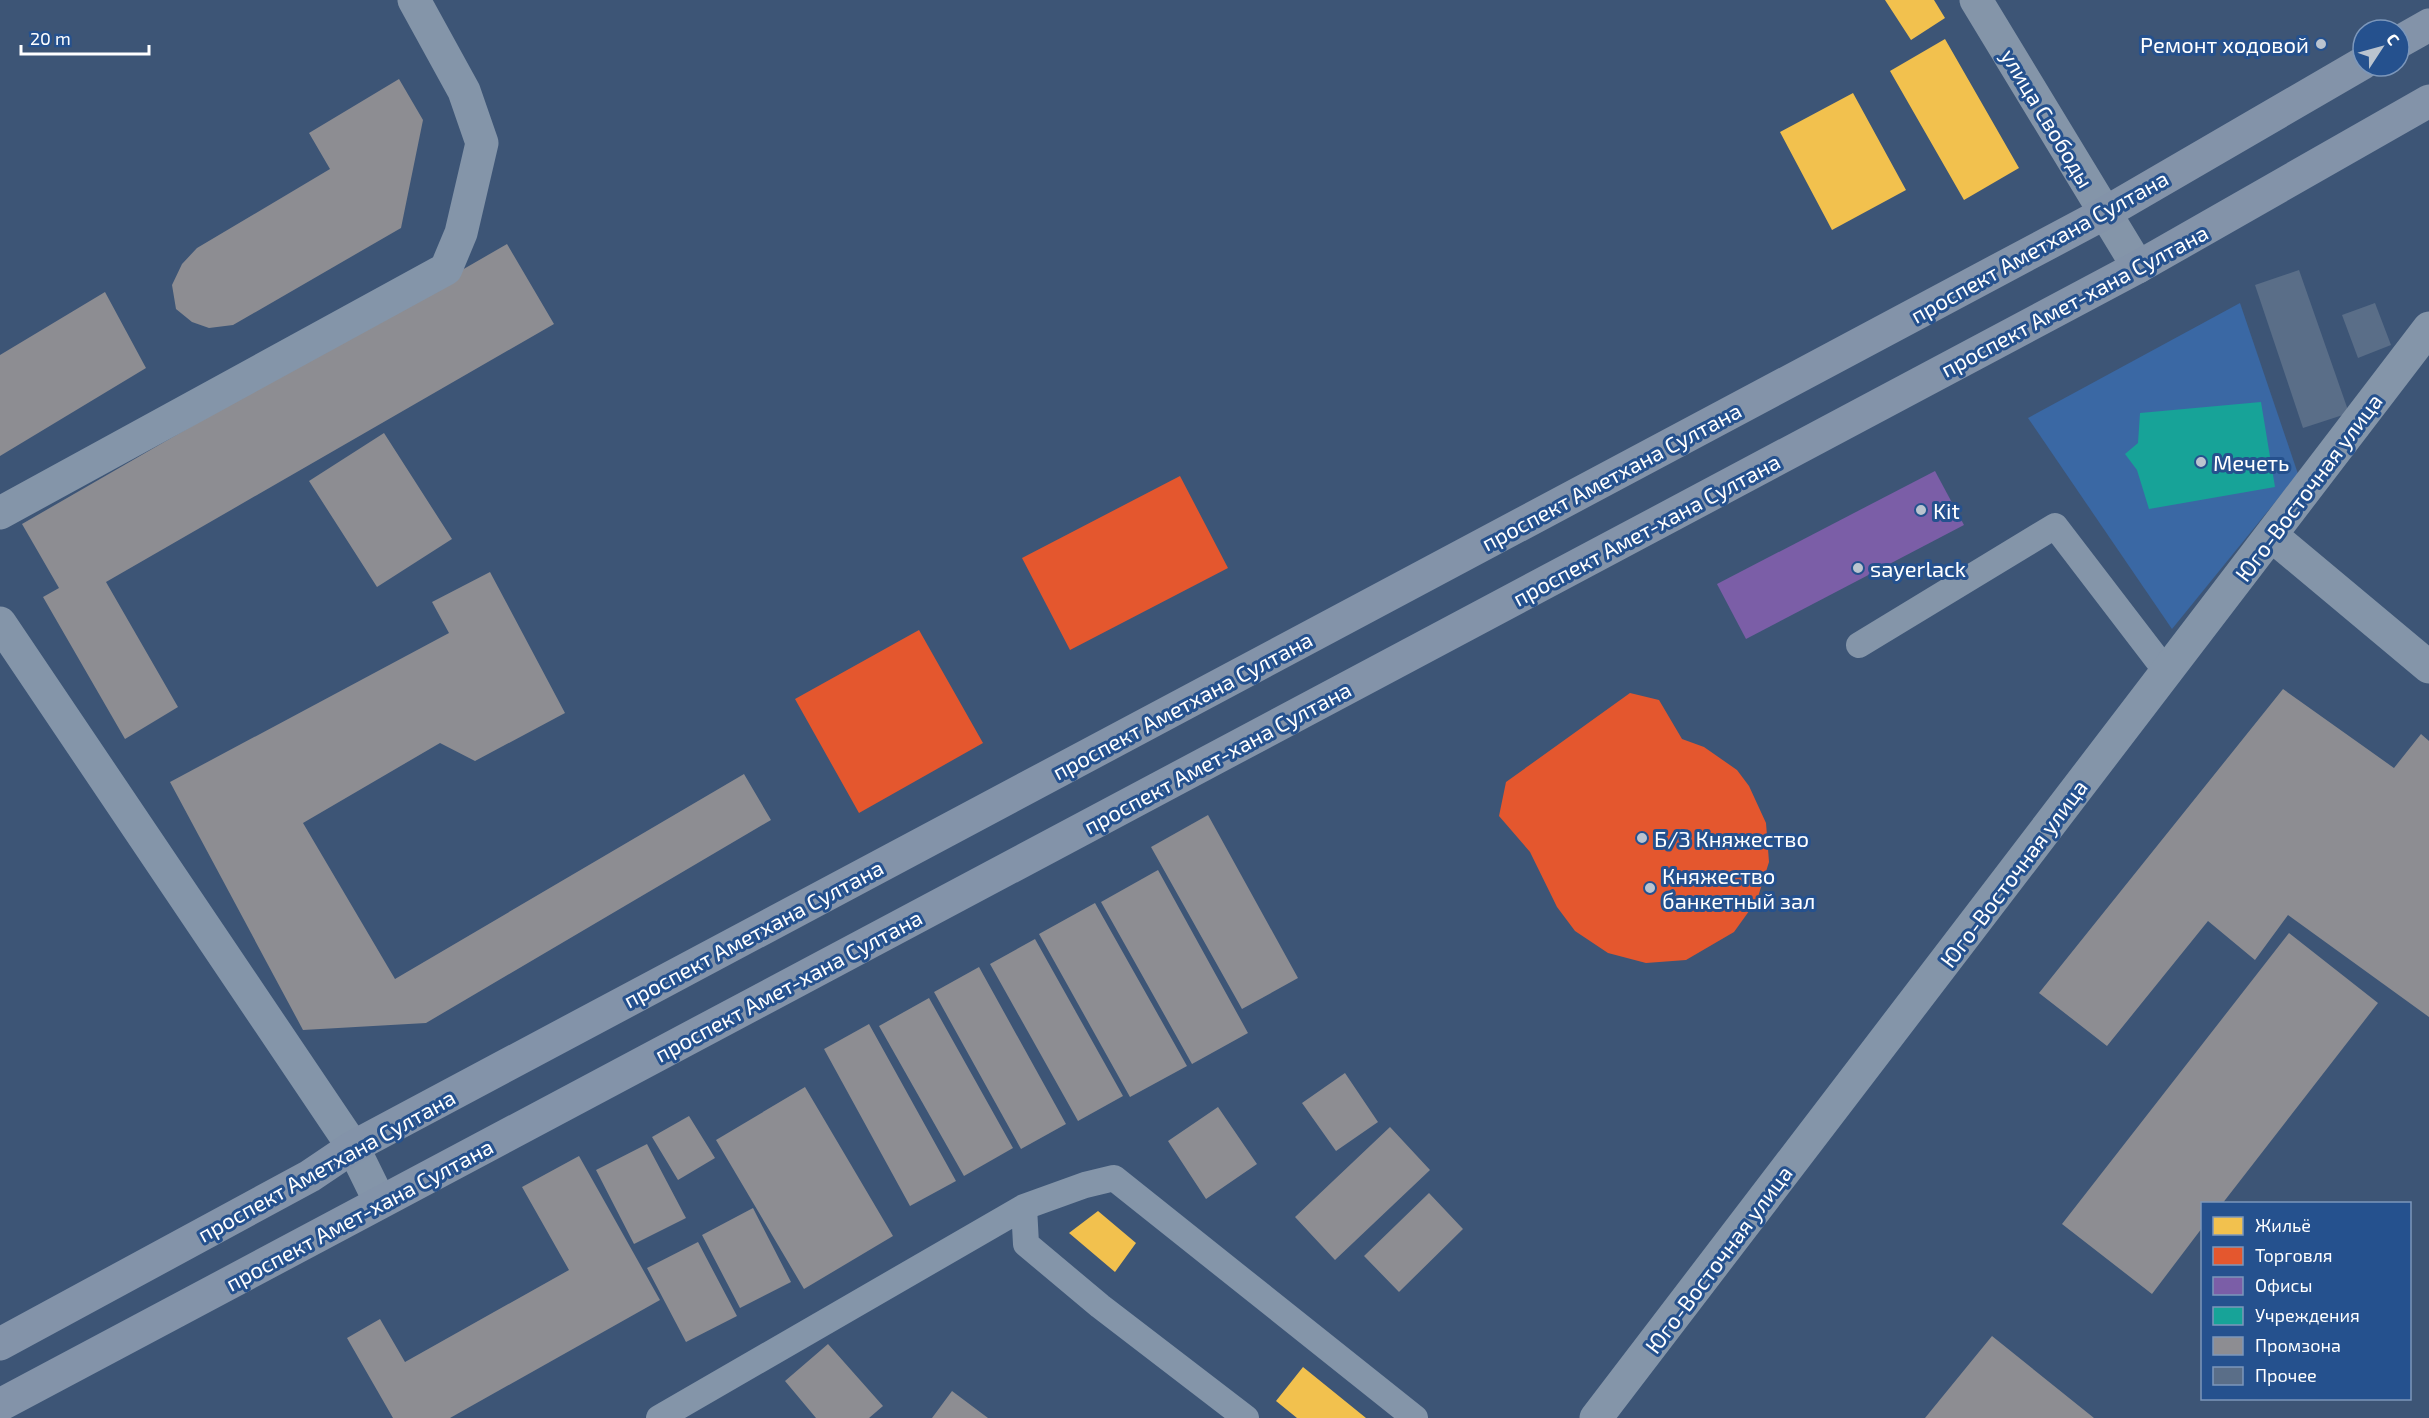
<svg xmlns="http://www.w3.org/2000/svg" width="2429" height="1418" viewBox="0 0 2429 1418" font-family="'Exo 2',sans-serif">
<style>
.green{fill:#3a68a4}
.homes{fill:#f2c14e}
.shops{fill:#e4572e}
.offices{fill:#7b5ea7}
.public{fill:#17a398}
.industry{fill:#8d8d92}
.building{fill:#5a6e88}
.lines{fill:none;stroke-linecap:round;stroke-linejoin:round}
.service{stroke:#8495a9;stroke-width:26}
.minor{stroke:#8495a9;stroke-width:33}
.primary{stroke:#8393a9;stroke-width:33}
.poi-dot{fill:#bbc4cf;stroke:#25518e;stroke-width:2}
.labels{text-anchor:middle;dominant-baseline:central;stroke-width:6;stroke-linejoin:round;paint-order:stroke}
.poi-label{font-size:22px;fill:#fff;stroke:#25518e;text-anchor:start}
.street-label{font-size:22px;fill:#fff;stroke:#25518e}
</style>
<rect width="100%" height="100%" fill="#3d5576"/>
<path class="green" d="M2240,303L2298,474L2172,629L2028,418Z"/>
<path class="homes" d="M1885,0H1934L1945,18L1911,40Z
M1945,39L2019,168L1964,200L1890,71Z
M1853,93L1906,190L1832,230L1780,132Z
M1098,1211L1136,1243L1115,1272L1069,1233Z
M1303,1367L1366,1418H1297L1276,1401Z"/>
<path class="shops" d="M1180,476L1228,568L1070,650L1022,558Z
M919,630L983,743L859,813L795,699Z
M1630,693L1659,700L1682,739L1704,747L1737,770L1749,786L1766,823L1769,862L1757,900L1734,932L1686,960L1646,963L1608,953L1575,931L1557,907L1530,852L1499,816L1506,782Z"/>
<path class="offices" d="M1935,471L1964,525L1746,639L1717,584Z"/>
<path class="public" d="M2261,402L2275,487L2149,509L2137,470L2125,454L2138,443L2140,413Z"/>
<path class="industry" d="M399,79L423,120L401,228L233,325L209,328L192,322L176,309L172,285L182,264L197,248L330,169L309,133Z
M507,244L554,324L106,582L178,707L125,739L43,597L59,588L22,524Z
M105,292L146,368L0,456V355Z
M384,433L452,539L377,587L309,481Z
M490,572L565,713L475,761L440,743L303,823L395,979L744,774L771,820L426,1023L303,1030L170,782L449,633L432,602Z
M2283,689L2394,768L2421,734L2429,741V1017L2288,915L2255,960L2208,921L2107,1046L2039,993Z
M1208,815L1298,978L1242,1009L1151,847Z
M1158,870L1248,1033L1192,1064L1101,902Z
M1095,903L1187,1066L1130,1097L1039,934Z
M2289,933L2378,1003L2222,1204H2202V1228L2152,1294L2062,1224Z
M1035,939L1123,1096L1078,1121L990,964Z
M979,967L1066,1124L1021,1149L934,992Z
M929,998L1013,1148L964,1176L879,1026Z
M869,1024L956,1181L910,1206L824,1049Z
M1345,1073L1378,1122L1336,1151L1302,1103Z
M805,1087L893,1236L804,1289L716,1140Z
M1218,1107L1257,1164L1206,1199L1168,1141Z
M689,1116L715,1158L678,1180L652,1137Z
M1390,1127L1430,1170L1335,1260L1295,1217Z
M647,1144L686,1218L634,1244L596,1170Z
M579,1156L660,1300L450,1418H393L347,1338L380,1319L405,1362L569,1270L522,1187Z
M1429,1193L1463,1229L1399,1292L1364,1256Z
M753,1208L791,1282L740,1308L702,1235Z
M698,1242L737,1316L686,1342L647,1268Z
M1992,1336L2094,1418H1925Z
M828,1344L883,1406L869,1418H816L785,1381Z
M952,1391L988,1418H932Z"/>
<path class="building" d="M2299,270L2349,413L2303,428L2255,285Z
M2375,303L2391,345L2358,358L2342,315Z"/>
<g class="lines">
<path class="service" d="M1859,645L2055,526L2166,671
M659,1418L1024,1207
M1246,1418L1100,1306L1026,1244L1024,1207L1085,1185L1114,1178L1415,1418"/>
<path class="minor" d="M1976,0L2138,267
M0,513L446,269L461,233L482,143L464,91L414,0
M2271,535L2429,667
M0,623L353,1147L380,1202
M1596,1418L2429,328"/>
<path class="primary" d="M2399,42L2429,25
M0,1344L310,1176L353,1147L2105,213L2363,63
M0,1405L2138,267L2429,101"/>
</g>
<g class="poi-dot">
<circle cx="2321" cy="44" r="6"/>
<circle cx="2201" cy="462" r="6"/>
<circle cx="1921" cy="510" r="6"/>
<circle cx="1858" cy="568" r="6"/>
<circle cx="1642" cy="838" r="6"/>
<circle cx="1650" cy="888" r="6"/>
</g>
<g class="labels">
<g class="poi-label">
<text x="2309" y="44" text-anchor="end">Ремонт ходовой</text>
<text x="2213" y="462">Мечеть</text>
<text x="1933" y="510">Kit</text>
<text x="1870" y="568">sayerlack</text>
<text x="1654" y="838">Б/З Княжество</text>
<text x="1662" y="875">Княжество<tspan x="1662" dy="25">банкетный зал</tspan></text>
</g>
<g class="street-label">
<text transform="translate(2048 118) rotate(59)">улица Свободы</text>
<text transform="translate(2039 246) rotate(-29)">проспект Аметхана Султана</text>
<text transform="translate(2074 300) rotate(-28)">проспект Амет-хана Султана</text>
<text transform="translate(1611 476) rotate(-28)">проспект Аметхана Султана</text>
<text transform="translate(2308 487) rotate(-53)">Юго-Восточная улица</text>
<text transform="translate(1646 529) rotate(-28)">проспект Амет-хана Султана</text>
<text transform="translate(1182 705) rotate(-28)">проспект Аметхана Султана</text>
<text transform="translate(1217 757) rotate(-28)">проспект Амет-хана Султана</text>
<text transform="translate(2013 873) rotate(-53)">Юго-Восточная улица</text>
<text transform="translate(753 933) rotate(-28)">проспект Аметхана Султана</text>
<text transform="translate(788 985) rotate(-28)">проспект Амет-хана Султана</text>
<text transform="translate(326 1165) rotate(-29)">проспект Аметхана Султана</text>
<text transform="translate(359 1214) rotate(-28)">проспект Амет-хана Султана</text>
<text transform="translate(1718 1259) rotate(-53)">Юго-Восточная улица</text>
</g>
</g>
<rect x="2201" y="1202" width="210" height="198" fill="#25518e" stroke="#7c97bb" stroke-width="1.5"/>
<rect x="2213" y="1217" width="30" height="18" fill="#f2c14e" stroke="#7c97bb" stroke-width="1.5"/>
<text x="2255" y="1232" font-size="18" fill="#ffffff">Жильё</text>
<rect x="2213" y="1247" width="30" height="18" fill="#e4572e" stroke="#7c97bb" stroke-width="1.5"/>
<text x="2255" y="1262" font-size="18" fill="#ffffff">Торговля</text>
<rect x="2213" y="1277" width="30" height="18" fill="#7b5ea7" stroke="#7c97bb" stroke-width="1.5"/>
<text x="2255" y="1292" font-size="18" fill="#ffffff">Офисы</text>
<rect x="2213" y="1307" width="30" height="18" fill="#17a398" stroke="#7c97bb" stroke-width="1.5"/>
<text x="2255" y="1322" font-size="18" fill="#ffffff">Учреждения</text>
<rect x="2213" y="1337" width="30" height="18" fill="#8d8d92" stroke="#7c97bb" stroke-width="1.5"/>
<text x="2255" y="1352" font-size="18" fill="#ffffff">Промзона</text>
<rect x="2213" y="1367" width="30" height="18" fill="#5a6e88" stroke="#7c97bb" stroke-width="1.5"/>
<text x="2255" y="1382" font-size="18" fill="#ffffff">Прочее</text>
<g transform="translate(2381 48) rotate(54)"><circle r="28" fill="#25518e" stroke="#7c97bb" stroke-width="1.5"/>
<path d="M0-4.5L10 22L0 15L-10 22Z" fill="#bbc4cf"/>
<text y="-9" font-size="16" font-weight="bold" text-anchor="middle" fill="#ffffff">С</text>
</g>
<path d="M21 45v9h128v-9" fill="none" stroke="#ffffff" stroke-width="3"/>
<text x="30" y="45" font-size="18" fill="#ffffff" stroke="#25518e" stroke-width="4.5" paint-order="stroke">20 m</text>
</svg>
